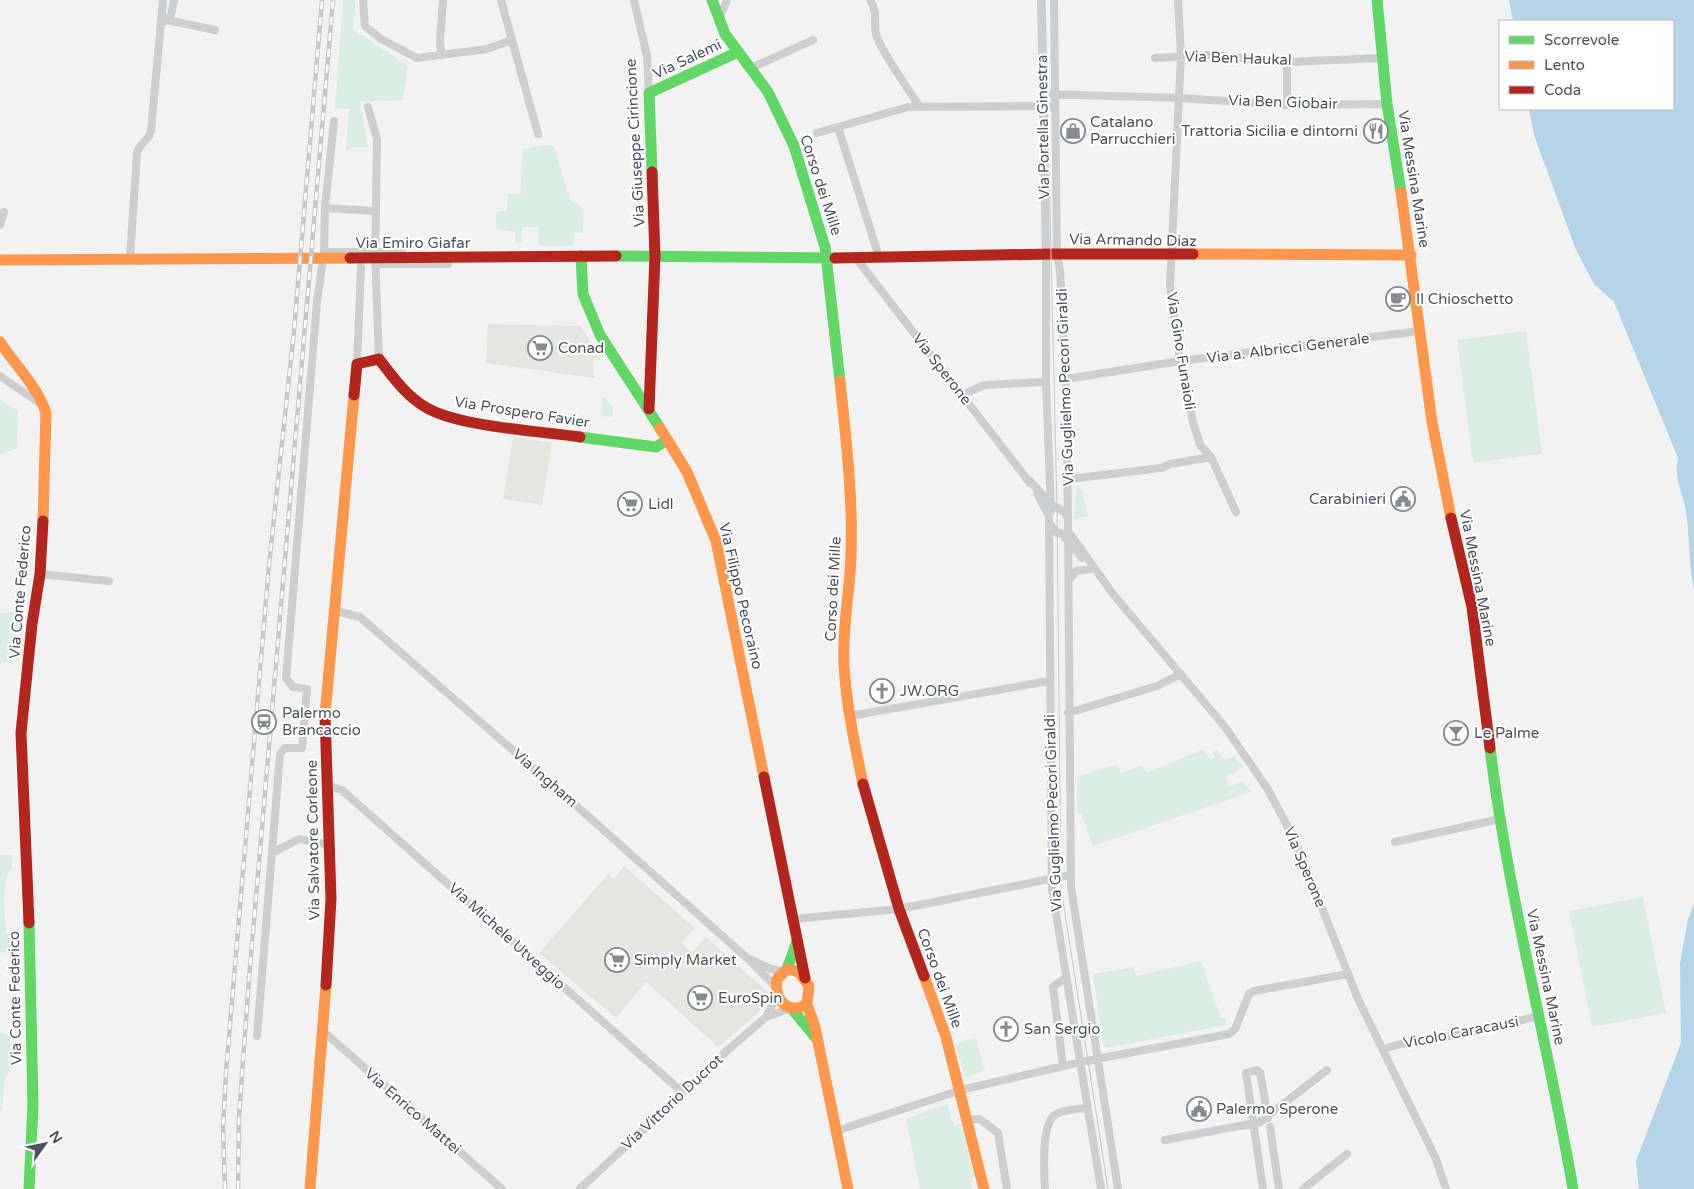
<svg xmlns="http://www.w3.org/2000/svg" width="1694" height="1189" viewBox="0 0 1694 1189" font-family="'Varela Round',sans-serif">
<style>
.commercial{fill:#e6e6e1}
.green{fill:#dbeee5}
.water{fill:#b4d5e7}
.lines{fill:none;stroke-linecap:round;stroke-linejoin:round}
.street{stroke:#cdced0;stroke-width:8}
.fast{stroke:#63d668;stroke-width:11}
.slow{stroke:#ff974d;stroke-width:11}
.jam{stroke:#b3261e;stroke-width:11}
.tram{stroke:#c7c8ca;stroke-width:1}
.rail-casing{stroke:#c7c8ca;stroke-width:4.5}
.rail{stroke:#fff;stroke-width:2.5;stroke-dasharray:8;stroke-linecap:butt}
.labels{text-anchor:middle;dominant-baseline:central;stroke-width:4;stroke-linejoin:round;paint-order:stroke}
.street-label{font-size:15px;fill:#4c525d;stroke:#fff}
.poi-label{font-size:15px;fill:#4c525d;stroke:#fff;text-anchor:start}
</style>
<rect width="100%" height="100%" fill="#f3f2f2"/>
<path class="commercial" d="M488,324L581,326L601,360L593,359L595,378L486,363Z
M513,437L552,443L542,505L503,499Z
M624,866L695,928L681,943L692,952L706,937L768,992L765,1007L718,1047L646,982L616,1018L539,953L608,874L614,879Z"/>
<path class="green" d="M343,0H356L353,29L408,66L403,100L360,102L368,147H353L346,151L349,109L335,108Z
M548,145L554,146L570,200L584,209L583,233L574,232L573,246H539L538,227H522V243L515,242V232L496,229V212L507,210L508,194H520L523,149Z
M1526,331L1542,454L1473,463L1457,340Z
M603,396L613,408V417L601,416Z
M0,400L18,410L17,448L0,455Z
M1077,484L1082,491L1088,517H1079L1077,520L1074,518Z
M24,610L20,660L0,663V613Z
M1204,749L1210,760L1215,757L1213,752L1217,750L1224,760L1235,756L1243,767L1235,773L1225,776L1230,786L1243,781L1251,792L1093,846L1081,814L1077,813V777L1117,764L1121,773L1142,765L1146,773Z
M0,855H12V868C0,882 5,915 6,933L12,937V953L0,952Z
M1643,897L1666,1013L1592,1027L1569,911Z
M1201,961L1221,1018L1226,1017V1025L1106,1048L1103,1046L1093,974L1133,967L1137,976Z
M0,1033L10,1035V1069L5,1079L2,1111H0Z
M975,1038L985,1071L965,1077L955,1044Z
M947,1104L954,1126L965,1122L977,1177L970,1179L972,1189H920L906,1119Z"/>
<path class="water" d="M1509,0H1694V589C1688,563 1690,537 1686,511C1683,494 1673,476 1678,458L1614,302L1594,284L1576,250L1534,135L1529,109H1673V21H1513Z
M1694,903V1189H1639L1636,1161L1681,1043L1680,963L1688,919Z"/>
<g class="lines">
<path class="street" d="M363,0L365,26L381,39L417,58L487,49L512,40
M501,0L538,134
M634,0L647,56L649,93
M870,0C880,15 871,25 878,40C889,63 906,85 919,106
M1041,0L1046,254V382L1051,511
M1054,0L1057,254L1060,271L1066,379L1068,517
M1178,0L1181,55L1170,285L1180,361L1193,422L1200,445L1211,457L1236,512
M719,19L727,0
M167,20L215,30
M164,22L171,15L174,0
M441,55L440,41L443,0
M1155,58L1211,55L1287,62L1382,58
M1287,62V105
M751,68L813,40
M1042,94L1179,98L1287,105L1387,104
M838,127L879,257
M817,133L908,107L1055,106
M325,208L334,121
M376,211L375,252L379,359
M0,225L4,212
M324,252H402
M130,258L137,153C139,143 149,141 151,131L163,0
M856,258L1030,483
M375,264H448
M357,364L361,267
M0,376L44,406
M1066,379L1180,361L1420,331
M962,395L984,385L1046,382
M1068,479L1162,468L1170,464L1211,457
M1029,480L1051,504L1064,512L1068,519L1071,887L1118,1189
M1037,493L1049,516V523L1057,533H1061L1082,558
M1049,523L1052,889L1101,1189
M1068,531L1113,594L1225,727L1267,788L1295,840L1358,999L1436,1159L1446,1189
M40,574L109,581
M1069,580L1076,571L1090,569
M336,611L360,617L571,801L747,958L776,987
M1068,713L1157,686L1181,674
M850,716L1049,681
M329,786L342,790L682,1092
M1395,842L1500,819
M272,853L299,839L330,845
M793,919L899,909L1070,875
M749,959L771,969L782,971
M766,1017L777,997
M324,1032L502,1189
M257,1036L280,754L285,748H302L307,689L293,687L286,678L317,302L324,252L325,208L376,211L377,139L368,107
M1382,1049L1417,1040L1464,1034L1539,1016
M1063,1066L1053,987L1065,978
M967,1120L980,1119L998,1133L1007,1189
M1270,1127L1279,1189
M836,1131L961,1090L1081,1062L1229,1034L1235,1029L1249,994L1254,991L1348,974
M1165,1140L1260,1122L1327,1070
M580,1189L729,1049L766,1017L789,1009
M1045,1189C1044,1174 1041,1122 1056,1114C1065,1109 1077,1109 1087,1108
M1263,1189L1246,1073L1257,1070L1260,1072L1268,1118
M1303,1189L1347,1154"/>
<path class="fast" d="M712,0L725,34L768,92L794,146L825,247L840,381
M1377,0L1387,104L1401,192
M652,172L649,93L738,52
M581,256L583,294L600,335L660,428
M616,256L835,258
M580,437L656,447L667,440
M1490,748C1508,897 1548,1042 1573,1189
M29,923L33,1105L29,1189
M787,969L797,941
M793,1010L816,1038"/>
<path class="slow" d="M1401,192L1432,422L1451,518
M1193,254L1411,255
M0,260L350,258
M0,342C15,365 38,387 46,413L43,521
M840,381C846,439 853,497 851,555C850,591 842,628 844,664C846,705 855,745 863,784
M660,428L687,472L716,541L764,777
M325,715L354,395
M787,969L799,972L809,986L807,1004C787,1016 774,999 777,979Z
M924,976L946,1037L984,1189
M807,1004L815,1027L848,1189
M310,1189L326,985"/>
<path class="jam" d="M350,258L616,256
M835,258L1051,254H1193
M354,395L357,364L379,359C393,377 406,396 427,408C461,427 539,431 580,437
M649,409L655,256L652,172
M1451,518L1472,607L1490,748
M325,715L331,899L326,985
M764,777L805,978
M863,784L899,909L924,976
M29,923L21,733L32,624L40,574L43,521"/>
<path class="tram" d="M1045,0L1057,508L1061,888L1108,1189"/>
<defs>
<path id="rail" d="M225,1189L223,1128L226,1072L269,565L294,331L322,0
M238,1189L239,1116L249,979L333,0"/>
</defs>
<use href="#rail" class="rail-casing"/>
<use href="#rail" class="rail"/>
</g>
<defs>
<symbol id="shop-ring" viewBox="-11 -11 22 22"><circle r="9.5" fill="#fff" stroke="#868a91" stroke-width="1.5"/><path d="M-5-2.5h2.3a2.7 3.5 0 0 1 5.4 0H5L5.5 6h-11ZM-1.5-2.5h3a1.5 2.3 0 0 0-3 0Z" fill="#868a91"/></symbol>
<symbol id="restaurant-ring" viewBox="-11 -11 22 22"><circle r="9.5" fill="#fff" stroke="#868a91" stroke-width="1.5"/><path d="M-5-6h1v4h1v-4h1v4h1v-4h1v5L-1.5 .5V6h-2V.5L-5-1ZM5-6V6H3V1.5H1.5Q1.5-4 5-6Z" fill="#868a91"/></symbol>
<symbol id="cafe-ring" viewBox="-11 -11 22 22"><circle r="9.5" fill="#fff" stroke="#868a91" stroke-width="1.5"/><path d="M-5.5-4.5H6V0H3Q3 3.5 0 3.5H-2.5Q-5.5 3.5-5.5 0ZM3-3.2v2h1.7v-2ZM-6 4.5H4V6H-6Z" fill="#868a91"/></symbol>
<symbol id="supermarket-ring" viewBox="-11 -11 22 22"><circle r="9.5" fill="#fff" stroke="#868a91" stroke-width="1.5"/><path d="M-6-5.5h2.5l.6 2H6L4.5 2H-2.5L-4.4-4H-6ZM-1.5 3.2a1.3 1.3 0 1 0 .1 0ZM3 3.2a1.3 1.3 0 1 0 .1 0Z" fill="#868a91"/></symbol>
<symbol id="civic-ring" viewBox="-11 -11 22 22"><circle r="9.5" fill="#fff" stroke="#868a91" stroke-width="1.5"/><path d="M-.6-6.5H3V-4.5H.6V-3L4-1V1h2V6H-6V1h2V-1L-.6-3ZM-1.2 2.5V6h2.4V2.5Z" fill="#868a91"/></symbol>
<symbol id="church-ring" viewBox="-11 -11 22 22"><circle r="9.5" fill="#fff" stroke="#868a91" stroke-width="1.5"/><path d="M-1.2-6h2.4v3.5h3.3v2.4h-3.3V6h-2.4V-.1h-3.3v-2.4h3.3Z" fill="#868a91"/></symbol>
<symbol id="station-ring" viewBox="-11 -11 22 22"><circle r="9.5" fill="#fff" stroke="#868a91" stroke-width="1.5"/><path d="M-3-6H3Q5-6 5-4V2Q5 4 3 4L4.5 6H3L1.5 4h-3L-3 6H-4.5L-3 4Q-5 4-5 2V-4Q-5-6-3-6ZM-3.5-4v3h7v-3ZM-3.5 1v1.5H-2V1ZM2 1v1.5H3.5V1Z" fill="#868a91"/></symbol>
<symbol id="bar-ring" viewBox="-11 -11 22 22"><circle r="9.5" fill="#fff" stroke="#868a91" stroke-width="1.5"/><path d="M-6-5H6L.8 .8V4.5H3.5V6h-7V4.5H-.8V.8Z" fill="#868a91"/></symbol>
</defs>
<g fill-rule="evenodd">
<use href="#shop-ring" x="1059" y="117" width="28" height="28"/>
<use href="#restaurant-ring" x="1362" y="117" width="28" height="28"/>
<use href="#cafe-ring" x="1384" y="285" width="28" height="28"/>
<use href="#supermarket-ring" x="526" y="334" width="28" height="28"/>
<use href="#civic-ring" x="1389" y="485" width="28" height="28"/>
<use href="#supermarket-ring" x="616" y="490" width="28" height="28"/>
<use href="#church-ring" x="868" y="677" width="28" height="28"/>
<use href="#station-ring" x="250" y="708" width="28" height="28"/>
<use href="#bar-ring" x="1442" y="719" width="28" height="28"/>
<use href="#supermarket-ring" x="603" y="946" width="28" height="28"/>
<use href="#supermarket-ring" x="686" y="984" width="28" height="28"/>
<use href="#church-ring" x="992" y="1015" width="28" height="28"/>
<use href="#civic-ring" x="1185" y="1095" width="28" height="28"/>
</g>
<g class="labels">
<g class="street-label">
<text transform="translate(1238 58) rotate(2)">Via Ben Haukal</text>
<text transform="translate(687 59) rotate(-25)">Via Salemi</text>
<text transform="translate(1283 102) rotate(2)">Via Ben Giobair</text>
<text transform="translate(1043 127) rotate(-91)">Via Portella Ginestra</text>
<text transform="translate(635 143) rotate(-93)">Via Giuseppe Cirincione</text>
<text transform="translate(1414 179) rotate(81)">Via Messina Marine</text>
<text transform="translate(821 185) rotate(72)">Corso dei Mille</text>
<text transform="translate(1133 240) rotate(1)">Via Armando Diaz</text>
<text x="413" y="243">Via Emiro Giafar</text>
<text transform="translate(1288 348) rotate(-7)">Via a. Albricci Generale</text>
<text transform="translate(1181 351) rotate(81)">Via Gino Funaioli</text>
<text transform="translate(942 369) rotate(52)">Via Sperone</text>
<text transform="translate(1065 387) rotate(-92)">Via Guglielmo Pecori Giraldi</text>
<text transform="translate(522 412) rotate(9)">Via Prospero Favier</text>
<text transform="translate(1478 578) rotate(79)">Via Messina Marine</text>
<text transform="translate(833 589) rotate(-87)">Corso dei Mille</text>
<text transform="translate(20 592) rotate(-85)">Via Conte Federico</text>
<text transform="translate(741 596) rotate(77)">Via Filippo Pecoraino</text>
<text transform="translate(545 778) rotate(41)">Via Ingham</text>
<text transform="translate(1053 813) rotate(-92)">Via Guglielmo Pecori Giraldi</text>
<text transform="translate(313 840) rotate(-91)">Via Salvatore Corleone</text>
<text transform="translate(1305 867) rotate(67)">Via Sperone</text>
<text transform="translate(507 936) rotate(42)">Via Michele Utveggio</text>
<text transform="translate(1546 977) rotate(78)">Via Messina Marine</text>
<text transform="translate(940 978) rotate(70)">Corso dei Mille</text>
<text transform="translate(15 998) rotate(-91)">Via Conte Federico</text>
<text transform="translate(1461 1032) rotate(-11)">Vicolo Caracausi</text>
<text transform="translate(672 1102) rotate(-43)">Via Vittorio Ducrot</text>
<text transform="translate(413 1111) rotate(41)">Via Enrico Mattei</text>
</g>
<g class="poi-label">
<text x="1090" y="122">Catalano<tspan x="1090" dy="17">Parrucchieri</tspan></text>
<text x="1358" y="131" text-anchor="end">Trattoria Sicilia e dintorni</text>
<text x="1416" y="299">Il Chioschetto</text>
<text x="558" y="348">Conad</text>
<text x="1386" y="499" text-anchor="end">Carabinieri</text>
<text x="648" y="504">Lidl</text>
<text x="900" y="691">JW.ORG</text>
<text x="282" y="713">Palermo<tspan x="282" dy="17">Brancaccio</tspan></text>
<text x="1474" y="733">Le Palme</text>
<text x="634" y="960">Simply Market</text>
<text x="718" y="998">EuroSpin</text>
<text x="1024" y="1029">San Sergio</text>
<text x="1216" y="1109">Palermo Sperone</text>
</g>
</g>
<rect x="1499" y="20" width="175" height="90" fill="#ffffff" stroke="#b7babe"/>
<rect x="1509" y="36" width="25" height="8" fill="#63d668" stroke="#b7babe"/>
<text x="1544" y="45" font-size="15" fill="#4c525d">Scorrevole</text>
<rect x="1509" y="61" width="25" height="8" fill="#ff974d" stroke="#b7babe"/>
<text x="1544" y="70" font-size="15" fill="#4c525d">Lento</text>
<rect x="1509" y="86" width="25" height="8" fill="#b3261e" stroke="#b7babe"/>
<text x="1544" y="95" font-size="15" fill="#4c525d">Coda</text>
<g transform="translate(45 1144) rotate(57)" stroke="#ffffff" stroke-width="4" paint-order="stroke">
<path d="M0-4L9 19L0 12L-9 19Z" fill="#4c525d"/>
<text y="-8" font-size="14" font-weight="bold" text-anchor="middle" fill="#4c525d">N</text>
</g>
</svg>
